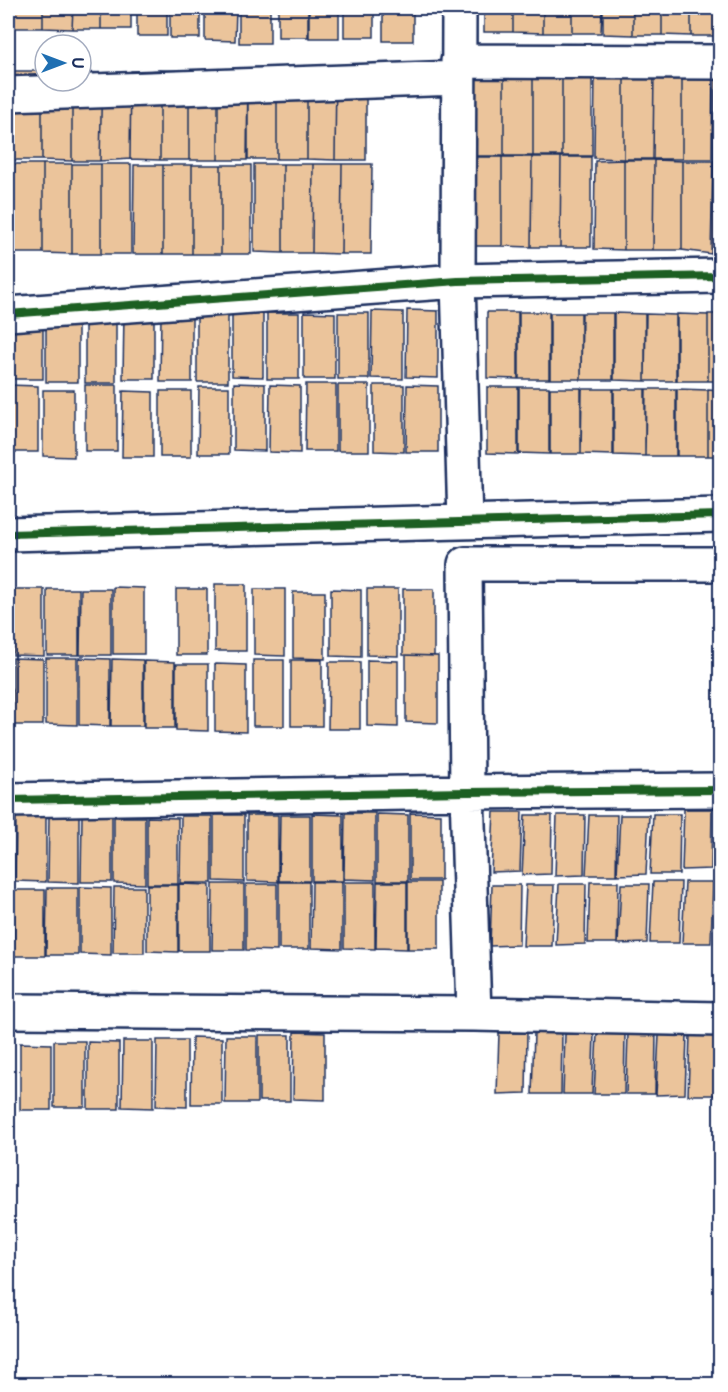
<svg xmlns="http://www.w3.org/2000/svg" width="728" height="1392" viewBox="0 0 728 1392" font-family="'Balsamiq Sans',sans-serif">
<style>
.building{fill:#ebc49b;stroke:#1b2f5e;stroke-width:1.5}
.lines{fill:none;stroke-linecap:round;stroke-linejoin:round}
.street-casing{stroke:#1b2f5e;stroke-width:38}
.street{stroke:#fff;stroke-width:33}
.cycleway-casing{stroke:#fff;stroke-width:11}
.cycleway{stroke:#1b5e20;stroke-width:8}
</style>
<rect width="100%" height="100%" fill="#fff"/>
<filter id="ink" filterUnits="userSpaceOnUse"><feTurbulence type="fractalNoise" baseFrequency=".0167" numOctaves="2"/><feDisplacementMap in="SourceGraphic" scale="12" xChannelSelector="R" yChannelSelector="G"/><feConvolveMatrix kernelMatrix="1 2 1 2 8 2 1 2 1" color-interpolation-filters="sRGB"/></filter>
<g filter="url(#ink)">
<path class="building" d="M14,8H43V28H14Z
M43,8H73L72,29L43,28Z
M73,8H101V29H72Z
M101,8H131V29H101Z
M137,8H167V36H137Z
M170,8H200V38H170Z
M205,8H236L235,41L205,40Z
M239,8H270V43H239Z
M278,8H308V37H278Z
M309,8H339V38H309Z
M344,8H374V37H344Z
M383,8H413V41H383Z
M484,8H513V32H484Z
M513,8H543V33L513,32Z
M543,8H572V33H543Z
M572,8H602L601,33H572Z
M603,8H633V35L603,34Z
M633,8H662V35H633Z
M662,8H691V36L662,35Z
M691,8H720V36H691Z
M474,67H504V156H474Z
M504,67H533V156H504Z
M533,67H562V156H533Z
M562,67H592V156H562Z
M160,70V160L130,159L131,71Z
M160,70L189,71V160H160Z
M248,70H277V159H248Z
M277,70H307V159H277Z
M307,70H336L335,160L307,159Z
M336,70H366V160H335Z
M595,70H624V159L594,158Z
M624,70H654L653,159H624Z
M654,70H682V159H653Z
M682,70H713L712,159H682Z
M13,71H42V160H13Z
M42,71H45V81H72V161L42,160Z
M189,71H218V160H189Z
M218,71H248L247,160H218Z
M81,72L102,73L100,161H72V81H81Z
M102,73L131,74L130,159L100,161Z
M715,75H720V164H714Z
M473,157H502V246H472Z
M502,157H532L531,247L502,246Z
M532,157H561L560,247H531Z
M561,157H591V247H560Z
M624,160V250L594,249L595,161Z
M624,160H654L653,250H624Z
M654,160L682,161V250H653Z
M682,161H713L711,254L682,250Z
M14,164H43V253H13Z
M43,164H72V254L43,253Z
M72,164H101V254H72Z
M101,164H131V254H101Z
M254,164H283V253L254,252Z
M283,164H313L312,253H283Z
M313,164H342L341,254L312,253Z
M342,164H372L371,254H341Z
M714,164H720V254H711Z
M134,165H163V254H133Z
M163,165H192V254H163Z
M192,165H221V254H192Z
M221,165H251V254H221Z
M232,310H263V377L232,376Z
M407,310L438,311V378L406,377Z
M372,311L403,312V379L371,378Z
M11,312L43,313V379H11Z
M124,312L154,313V379H123Z
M304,312L335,313V379H304Z
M487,312H518V379L487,378Z
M519,312H549V379H519Z
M267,313H299V379H267Z
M338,313H369V379H338Z
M550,313H581V379H550Z
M582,313H613V380H581Z
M614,313L645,314V381L614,380Z
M646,314L676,315V381H645Z
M677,314L708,315V381H677Z
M708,314H720V381H708Z
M161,315H192V382H160Z
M46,316H78V382H46Z
M85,316H116V383H85Z
M197,316H228V382H197Z
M234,383L265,384V451L234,450Z
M306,384H336V451H305Z
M8,385L38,386V452H8Z
M85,385H117V451H85Z
M270,385L300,386V453L269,452Z
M338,385H369V451H338Z
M374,385H404V452L374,451Z
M407,385L438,386V452H406Z
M199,387H229V454H198Z
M487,387H518V454L487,453Z
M519,387H549V454L519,453Z
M550,388H581V454H550Z
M582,389H613V455L581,454Z
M614,389H645V456L614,455Z
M646,389H676V456H645Z
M677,389L708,390V456H677Z
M708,389L720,390V456H708Z
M43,390H74V457L43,456Z
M123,391L153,392V457H122Z
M160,391H191V457H160Z
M215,584H246V651H215Z
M113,587L144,588V654H113Z
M14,589H44V656L13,655Z
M47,589H79V655H47Z
M81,589H111V655H80Z
M176,589H207V655H176Z
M254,589H285V656L254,655Z
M331,589L361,590V657L331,656Z
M367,589H398V656L367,655Z
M403,589H434V656L403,655Z
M293,592H325V659L293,658Z
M406,655L438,656V723L406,722Z
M13,658L43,659V725H13Z
M46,658H77V725L46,724Z
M79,658L110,659V726L79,725Z
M112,659L143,660V726H111Z
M253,660H284V726H253Z
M291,660H322V726H291Z
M367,660L398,661V727L367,726Z
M144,661L175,662V728H144Z
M329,662H360V729H328Z
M176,664H208V731L176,730Z
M215,664L246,665V732L215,731Z
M684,809H712L711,869L682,870Z
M494,812H522L520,871L491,872Z
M717,812H720V872H714Z
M345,813H375V880L344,879Z
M410,813L441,814V880H410Z
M312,814L343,815V881H312Z
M377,814L408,815V881H377Z
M653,814H680L679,874H650Z
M16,815H46V882L15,881Z
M82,815L112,816V882H81Z
M214,815H244V882L214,881Z
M247,815H278V882L247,881Z
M280,815H310V881H279Z
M525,815H552L551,874L522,875Z
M557,815H585L584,875L555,876Z
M589,815H617L616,875H586Z
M620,815H649L646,874L617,875Z
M49,816H79V883L48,882Z
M181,816H212V883H180Z
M114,817H145V884L114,883Z
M147,817L178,818V884H147Z
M279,882H309V949H279Z
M312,882H342V949L311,948Z
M344,882H375V949L344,948Z
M377,882H407V949L376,948Z
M408,882H439V949H408Z
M590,882H618L617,943H588Z
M653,882H681L679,943H650Z
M685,882H713L711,943H682Z
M718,882H720V942L715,943Z
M179,884L210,885V951H179Z
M213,884H244V950H212Z
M246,884H277V951L246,950Z
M559,884H586L585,944L556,945Z
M621,884H649L647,943L618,944Z
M147,885H178V952L147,951Z
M492,885H520L519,945L490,946Z
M526,885H554L552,946H523Z
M80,887L111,888V955L80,954Z
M114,887H144V953H113Z
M47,888H78V955H46Z
M14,890H45V956H14Z
M294,1032L325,1033V1100L293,1099Z
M499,1033H527L526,1093L497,1094Z
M534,1033H562L561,1094H532Z
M628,1033H656L655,1094H626Z
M565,1034H594L592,1094H563Z
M597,1034H625L624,1094H594Z
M259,1035H290V1101H259Z
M659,1035H687L685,1094L656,1095Z
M690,1035H718L717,1095H688Z
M226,1036H257V1103H225Z
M192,1037L222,1038V1104H191Z
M157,1040H187V1107L156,1106Z
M54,1041H85V1107H54Z
M123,1041H153V1108L122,1107Z
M88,1042L119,1043V1109H88Z
M20,1043L51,1044V1110H20Z"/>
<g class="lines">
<defs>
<path id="street" d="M459,8L458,281L465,522
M458,61L720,62
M8,94L458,78
M8,314L458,281L720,276
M8,534L720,515
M8,800L467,792L720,790
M8,1011L474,1014L720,1019
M474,1014L467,792L465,564H720"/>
</defs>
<use href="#street" class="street-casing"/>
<use href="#street" class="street"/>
<defs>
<path id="cycleway" d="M8,314L458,281L720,276
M8,534L720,515
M8,800L467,792L720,790"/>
</defs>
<use href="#cycleway" class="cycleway-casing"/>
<use href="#cycleway" class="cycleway"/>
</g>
</g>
<rect width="728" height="1392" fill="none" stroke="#fff" stroke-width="30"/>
<rect x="15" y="15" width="698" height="1362" fill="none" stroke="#1b2f5e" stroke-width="2" filter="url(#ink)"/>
<g transform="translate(63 63) rotate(90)"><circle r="28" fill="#ffffff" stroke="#a4acbf" stroke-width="1.5"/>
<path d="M0-4.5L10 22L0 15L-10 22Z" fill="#1f6fb2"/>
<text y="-9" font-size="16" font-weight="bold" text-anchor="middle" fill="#1b2f5e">U</text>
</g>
</svg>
